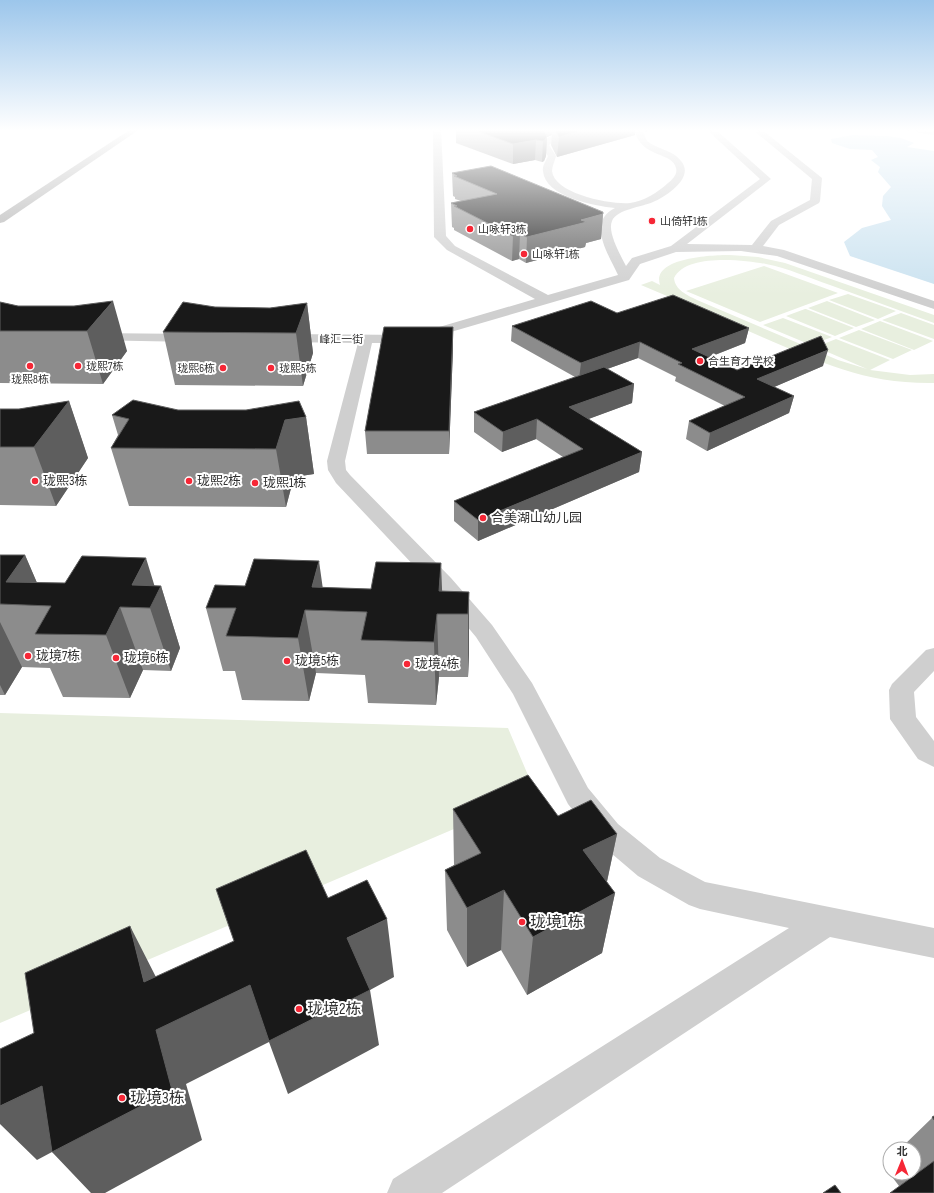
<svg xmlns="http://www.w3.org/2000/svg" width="934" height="1193" viewBox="0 0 934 1193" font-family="'Sofia Sans Condensed','Noto Sans SC',sans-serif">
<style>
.green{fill:#e8efdf}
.water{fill:#cae2f0}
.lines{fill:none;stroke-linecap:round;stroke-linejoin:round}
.minor{fill:#cfcfcf;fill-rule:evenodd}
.major{fill:#aaa;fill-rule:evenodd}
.wall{fill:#8c8c8c}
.shaded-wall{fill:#5e5e5e}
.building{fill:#191919;stroke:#5e5e5e}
.poi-dot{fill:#f62736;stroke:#fff;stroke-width:1.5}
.labels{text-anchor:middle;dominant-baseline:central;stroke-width:4;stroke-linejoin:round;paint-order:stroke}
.far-poi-label{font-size:11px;fill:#323232;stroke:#fff;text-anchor:start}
.far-street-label{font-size:11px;fill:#323232;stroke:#fff}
.poi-label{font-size:13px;fill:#323232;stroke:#fff;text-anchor:start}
.near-poi-label{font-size:16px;fill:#323232;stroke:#fff;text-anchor:start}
</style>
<rect width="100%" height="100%" fill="#fff"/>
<path class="green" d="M730,255L758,257L785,263L934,315V323C899,310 865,298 830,285C809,278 788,268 766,264C745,260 686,253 674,278C675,290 687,295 697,300L838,360L867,369L816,347L836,339L890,360L870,370L910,375L934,374V383C865,384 823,363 762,337C722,319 681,302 641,285L652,281L660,285C651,257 714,255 730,255Z
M764,266L838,293L760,322L686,291Z
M848,294L896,311L878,319L829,300Z
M827,301L875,320L856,327L808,308Z
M805,309H806L854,328L835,336L786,316Z
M901,313L934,325V339L882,320Z
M783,318L832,337L811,345L763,325Z
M880,321L933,341L914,350L861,329Z
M859,330L912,350L893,359L839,338Z
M0,713L508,728L536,794L0,1023Z"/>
<path class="water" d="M853,135L886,136L901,138L914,143L907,147L934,151V284L850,256L844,242L862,228L891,220L882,206L883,196L891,187L878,172L880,167L871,160L878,157L872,150L850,149L832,143L831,139Z"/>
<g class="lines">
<path class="minor" d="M433,129H441L446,236L455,246L548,295L618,275C609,255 586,222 615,208C595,206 545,197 543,171C542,166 546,161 548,156L540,144C555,126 618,129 642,129L647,141C657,149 673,150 681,161C695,177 667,196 653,202C642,207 617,209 612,221C607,232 621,256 626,266L632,258L671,246L760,179L706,129H715L771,179L687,244L752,245L771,221L810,200L812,179L752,129H761L822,178L820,201L819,203L779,225L763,246L784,250L934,301V309L777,256L741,251L676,252L640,264L629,280L413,343H372L345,461L346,470L350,475L451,578L492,625L532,683L588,788L618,824L660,858L705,882L934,928V958L830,937L442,1193H387L393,1179L789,928L700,909L689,905L638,876L598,842L568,804L513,694L476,637L435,588L336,483L328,470L327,461L358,343L281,342L276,341L274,338L276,335L281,334L412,335L535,299L447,250L434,237ZM635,132C642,158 673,152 676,168C678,174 672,180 668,183C657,193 644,201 630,203C612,205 554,194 552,171C552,166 555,161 556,156L549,145L553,142L588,134Z
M904,129L934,131V135L908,131Z
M93,333L193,334L198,335L200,338L198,341L193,342L88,340L86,337L88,334Z
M934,648V671L914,692L916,717L934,741V767L918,759L890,719L889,690L892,684L926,650Z"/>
<path class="major" d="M131,129H140L4,222L0,223V215Z"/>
</g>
<path class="wall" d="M456,129H635V135L557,157L551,145L552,135L547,137L546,156L544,161L542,162L535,160L513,164L456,143Z
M452,173L603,214L601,239L586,243L585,247L526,263L519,259L512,261L454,230V228L452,227L451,203L461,201L455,199V197L453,196Z
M0,302L18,306H74L127,351L103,384L0,383Z
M307,303L313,353L303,386L175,385L163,332L215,307L270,308Z
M617,313L749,328L745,343L710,357L737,370L823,366L774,387L794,396L789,413L707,451L686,439L689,421L725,406L675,381L676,377L638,358L607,369L634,384L632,403L588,419L642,452L639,472L478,541L454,521V501L563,457L536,439L502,452L474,432V412L575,377L511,341L512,326Z
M453,327V348L449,454H367L365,431Z
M69,401L88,458L56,506L0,505V409H19Z
M178,410L306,417L314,474L294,477L286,507L129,506L111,448L118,435L112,415Z
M0,555H25L37,583L161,586L180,648L171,671L143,670L130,698L63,697L50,668L22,667L5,695H0Z
M323,588L469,592V654L468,677H439L436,705L368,703L365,675L316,673L309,701L242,700L235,671H223L206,608Z
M453,809L558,816L617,834L607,882L615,893L602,953L527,995L501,950L467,967L447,930L445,870L454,865Z
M934,1116V1193L899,1186L884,1166L890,1159V1173H914V1149H900Z"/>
<path class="shaded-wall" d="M539,129H552V135L547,137L546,156L544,161L542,162L543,141Z
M588,129H635V135L557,157L559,137Z
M645,129H653L645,132Z
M536,140L535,160L513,164V144Z
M603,214L601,239L586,243L585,247L526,263L527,237L581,220Z
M520,234L519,259L512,261L513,236Z
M113,301L127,351L103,384L87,331Z
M307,303L313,353L303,386L296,333Z
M453,327V348L449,454V431Z
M749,328L745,343L689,365L692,349Z
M640,342L638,358L579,379L581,363Z
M828,350L823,366L753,396L757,379Z
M634,384L632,403L567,427L569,407Z
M794,396L789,413L707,451L710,433Z
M69,401L88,458L56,506L34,447Z
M306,417L314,474L294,477L286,507L276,449L285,420Z
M537,419L536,439L502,452L503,432Z
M642,452L639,472L478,541V520Z
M25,555L47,606L6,582Z
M146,558L157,594L161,586L180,648L171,671L150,608L132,585Z
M319,561L326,611L312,587Z
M441,563L443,614L439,591Z
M469,592V654L468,677V614Z
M120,607L143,670L130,698L106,635Z
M305,610L316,673L309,701L298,638Z
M437,614L439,677L436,705L434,642Z
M0,622L22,667L5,695L0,685Z
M617,834L604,895L583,850Z
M504,890L501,950L467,967V908Z
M615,893L602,953L527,995L533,937Z
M387,919L394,977L370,990L379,1045L288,1094L269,1042L186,1084L202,1140L105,1193H91L52,1152L37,1160L0,1124V1106L156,1030L130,926L160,985L347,938Z"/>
<path class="building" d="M471,129H543L547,136L545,140L543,141L536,140L513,144Z
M554,129H588L559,137Z
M491,166L603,212V214L581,220L587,222L527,237L520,234L513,236L454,206H457L451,203L497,194L454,176H457L452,173Z
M673,295L749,328L692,349L737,370L821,336L828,350L757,379L794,396L710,433L689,421L745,397L678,364L682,363L640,342L581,363L512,326L591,301L617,313Z
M113,301L87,331H0V302L18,306H74Z
M183,302L215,307L270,308L307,303L296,333L163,332Z
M384,327H453L449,431H365Z
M604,367L634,384L569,407L642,452L478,520L454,501L583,449L537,419L503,432L474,412Z
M133,400L178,410H246L299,401L306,417L285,420L276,449L111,448L129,419L112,415Z
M69,401L34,447H0V409H19Z
M0,555H25L6,582L65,583L82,556L146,558L132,585L161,586L150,608L120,607L106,635L35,634L51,606L0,604Z
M254,559L319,561L312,587L341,588L371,589L376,562L441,563L439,591L469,592L468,614H437L434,642L361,640L367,612L305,610L298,638L226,636L236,608H206L215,585L245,586Z
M528,775L558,816L591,800L617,834L583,850L615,893L533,937L504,890L467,908L445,870L481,853L453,809Z
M306,850L328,898L367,880L387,919L347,938L370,990L269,1041L250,985L156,1030L172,1090L52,1152L42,1086L0,1106V1049L34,1033L25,973L130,926L144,982L234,941L216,889Z
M934,1116V1120L932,1117Z
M934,1161V1193H890Z
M835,1185L841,1193H823Z"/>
<linearGradient id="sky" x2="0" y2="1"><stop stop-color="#9cc6eb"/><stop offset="0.44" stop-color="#fff"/><stop offset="1" stop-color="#fff" stop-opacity="0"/></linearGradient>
<rect width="934" height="296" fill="url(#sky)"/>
<g class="poi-dot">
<circle cx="652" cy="221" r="4"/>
<circle cx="470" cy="229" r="4"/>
<circle cx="524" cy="254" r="4"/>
<circle cx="700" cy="361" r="4"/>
<circle cx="30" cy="366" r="4"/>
<circle cx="78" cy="366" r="4"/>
<circle cx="223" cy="368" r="4"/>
<circle cx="271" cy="368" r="4"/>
<circle cx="35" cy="481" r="4"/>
<circle cx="189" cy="481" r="4"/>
<circle cx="255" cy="483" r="4"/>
<circle cx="483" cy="518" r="4"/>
<circle cx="28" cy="656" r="4"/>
<circle cx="116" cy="658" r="4"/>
<circle cx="287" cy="661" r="4"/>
<circle cx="407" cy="664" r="4"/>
<circle cx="522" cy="922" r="4"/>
<circle cx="299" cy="1009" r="4"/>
<circle cx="122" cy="1098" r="4"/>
</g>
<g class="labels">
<g class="far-poi-label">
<text x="660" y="221">山倚轩1栋</text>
<text x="478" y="229">山咏轩3栋</text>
<text x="532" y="254">山咏轩1栋</text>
<text x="708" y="361">合生育才学校</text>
<text x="86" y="366">珑熙7栋</text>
<text x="215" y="368" text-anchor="end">珑熙6栋</text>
<text x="279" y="368">珑熙5栋</text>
<text x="30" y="379" text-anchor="middle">珑熙8栋</text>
</g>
<g class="far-street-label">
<text x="341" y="339">峰汇一街</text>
</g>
<g class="poi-label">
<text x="43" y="481">珑熙3栋</text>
<text x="197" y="481">珑熙2栋</text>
<text x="263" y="483">珑熙1栋</text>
<text x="491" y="518">合美湖山幼儿园</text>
<text x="36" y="656">珑境7栋</text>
<text x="124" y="658">珑境6栋</text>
<text x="295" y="661">珑境5栋</text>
<text x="415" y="664">珑境4栋</text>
</g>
<g class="near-poi-label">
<text x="530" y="922">珑境1栋</text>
<text x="307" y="1009">珑境2栋</text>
<text x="130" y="1098">珑境3栋</text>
</g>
</g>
<g transform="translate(902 1161) rotate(1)"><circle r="19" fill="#ffffff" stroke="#adadad"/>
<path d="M0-3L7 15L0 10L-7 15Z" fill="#f62736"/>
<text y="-6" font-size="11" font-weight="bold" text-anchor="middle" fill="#323232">北</text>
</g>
</svg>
